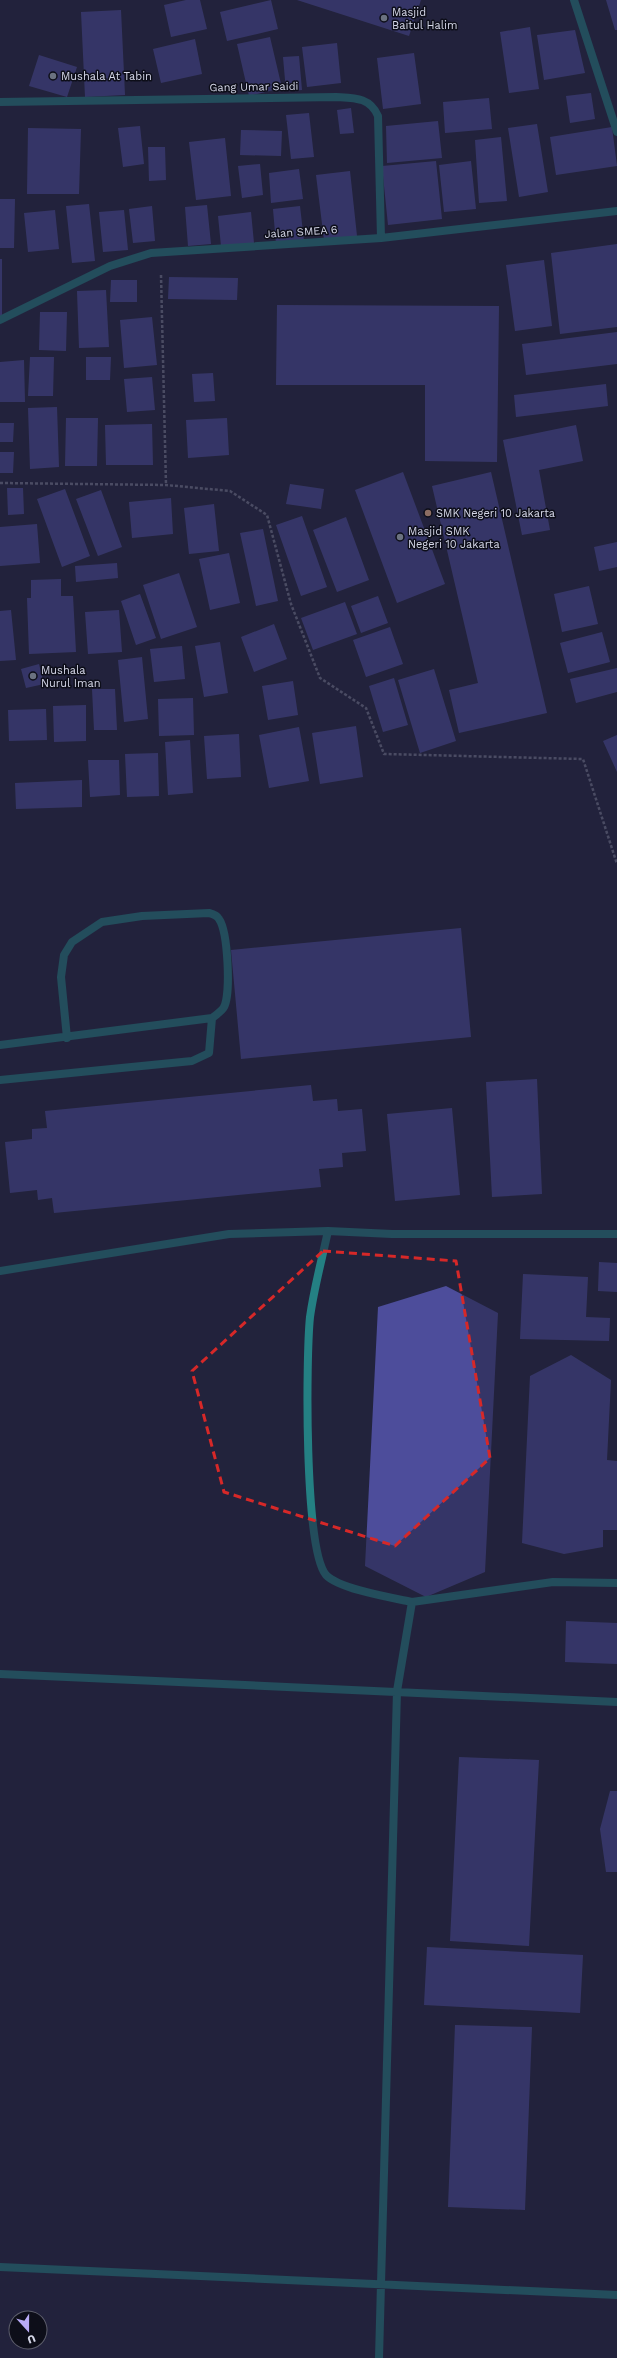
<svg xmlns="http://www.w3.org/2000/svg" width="617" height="2358" viewBox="0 0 617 2358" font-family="'Work Sans',sans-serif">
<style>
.building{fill:#4d4d9b}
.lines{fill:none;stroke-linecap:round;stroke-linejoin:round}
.path{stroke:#7b7d92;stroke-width:2.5;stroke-dasharray:3 2;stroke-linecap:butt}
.lane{stroke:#248083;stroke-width:8}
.street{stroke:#248083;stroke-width:8}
.marked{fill:none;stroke:#d62828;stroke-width:3;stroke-dasharray:8 5;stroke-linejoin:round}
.worship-dot{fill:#6b7280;stroke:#0d0e19;stroke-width:1.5}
.education-dot{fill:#8d6e63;stroke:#0d0e19;stroke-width:1.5}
.labels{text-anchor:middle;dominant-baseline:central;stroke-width:3;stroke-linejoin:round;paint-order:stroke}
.poi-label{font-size:11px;fill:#d5d7e8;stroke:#0d0e19;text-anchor:start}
.street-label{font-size:11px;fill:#d5d7e8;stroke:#0d0e19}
</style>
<rect width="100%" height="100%" fill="#22233c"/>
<path class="building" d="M186,0H200L207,29L171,37L164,5Z
M271,0L278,29L227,41L220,12Z
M297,0H421L409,36Z
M606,0H617V30H615Z
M121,10L125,95L85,97L81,12Z
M530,27L539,89L509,93L500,32Z
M575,30L585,73L544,80L537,35Z
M270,37L282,88L249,96L237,44Z
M195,39L202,74L161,83L153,49Z
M337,43L341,83L307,87L302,47Z
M414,53L421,104L383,109L377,58Z
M39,55L77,67L67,97L29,86Z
M299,56L302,90L286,91L283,57Z
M591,93L595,119L570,123L566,96Z
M489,98L492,129L445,133L443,102Z
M351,108L354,133L340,134L337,110Z
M309,113L314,157L291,159L286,115Z
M438,121L442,158L387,163L386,126Z
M537,124L548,192L519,197L508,128Z
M140,126L144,164L123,167L118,128Z
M612,127L617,166L556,175L550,137Z
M28,128L81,129L79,194H27Z
M241,130L282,131L281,156L240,155Z
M501,137L507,201L479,203L475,140Z
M225,138L231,196L196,200L189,142Z
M148,147H165L166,180L149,181Z
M436,161L442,219L388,225L382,166Z
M471,161L476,209L444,212L439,165Z
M260,164L263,195L242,198L238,166Z
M299,169L303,199L271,203L269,173Z
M350,171L357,236L324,240L316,175Z
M0,199H15L14,248H0Z
M89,204L95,261L72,263L66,206Z
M207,205L211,244L188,246L185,207Z
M152,206L155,241L133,243L129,209Z
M300,206L304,241L276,244L273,209Z
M55,210L59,249L28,252L24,213Z
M124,210L128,250L103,252L99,212Z
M251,212L254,243L221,246L218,216Z
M617,244V327L560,334L551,253Z
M0,259H2V318H0Z
M544,260L552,326L515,331L506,265Z
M169,277L238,278L237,300L168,299Z
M111,280H137V302H110Z
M106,290L109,347L79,348L77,291Z
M277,305L499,306L497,462L425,461V385H276Z
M40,312H67L66,351L39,350Z
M152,317L157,365L124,368L120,320Z
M617,332V364L526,375L522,344Z
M30,357H54L53,396H28Z
M86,357H111L110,380H86Z
M24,360L25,402H0V362Z
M213,373L215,401L194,402L192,374Z
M152,377L155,410L127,412L124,379Z
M606,384L608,406L516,417L514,395Z
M57,407L59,467L30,469L28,408Z
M66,418H98L97,466H65Z
M227,418L229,455L188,458L186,420Z
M0,423H14L13,442H0Z
M152,424L153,465H106L105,425Z
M576,425L583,461L539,470L550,530L522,535L503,440Z
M0,452H14L13,473H0Z
M403,472L445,584L397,603L355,490Z
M491,472L547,713L459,733L449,690L478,683L432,486Z
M290,484L324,489L321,509L286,504Z
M7,488H23L24,514L8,515Z
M65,489L90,556L62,567L37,499Z
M101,490L122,547L98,556L76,499Z
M171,498L173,534L132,538L129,502Z
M214,504L219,551L189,554L184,508Z
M302,516L327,587L301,596L276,525Z
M346,517L369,580L337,592L313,530Z
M37,524L40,563L0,566V527Z
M263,529L278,601L256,606L240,533Z
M617,542V567L599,571L594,547Z
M229,553L240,603L210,610L199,559Z
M117,563L118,578L76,582L75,566Z
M179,573L197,627L161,639L143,585Z
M61,579V596H73L76,652L29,654L27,598H31V580Z
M589,586L598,624L562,632L554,594Z
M140,594L156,638L136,645L121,601Z
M378,596L388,623L361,633L351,606Z
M345,602L357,634L313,650L301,618Z
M11,610L16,660L0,661V611Z
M119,610L122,652L88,654L85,612Z
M274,624L287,659L254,672L241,637Z
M390,627L403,664L366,677L353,640Z
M602,632L610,662L568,673L560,643Z
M220,642L228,693L204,697L195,646Z
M182,646L185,679L154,682L150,649Z
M142,657L148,719L124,722L118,660Z
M39,664L44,684L26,688L21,669Z
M617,668V692L576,703L570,679Z
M434,669L456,741L420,753L398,680Z
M394,678L408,725L383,732L369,686Z
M293,681L298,715L268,720L262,686Z
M92,689H115L117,730H94Z
M193,698L194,735L159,736L158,699Z
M86,705V741L54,742L53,706Z
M46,709L47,740L9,741L8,710Z
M356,726L363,777L320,784L312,733Z
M299,727L309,781L269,788L259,735Z
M239,734L241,777L207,779L204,736Z
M617,735V772L603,741Z
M190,740L193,793L168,795L165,742Z
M158,753L159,796L127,797L125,754Z
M88,760H119L120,795L90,797Z
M82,780V807L16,809L15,783Z
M461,928L471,1037L241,1059L231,950Z
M537,1079L542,1194L492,1197L486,1082Z
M311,1085L313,1101L337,1099L338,1111L362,1109L366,1151L342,1153L343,1167L319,1169L321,1187L54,1213L52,1198L38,1200L37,1190L10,1193L5,1142L32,1139V1129L47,1128L45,1111Z
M452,1108L460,1195L395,1201L387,1114Z
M599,1262L617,1263V1292L598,1291Z
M523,1274L588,1277L586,1317L610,1318L609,1341L520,1339Z
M446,1286L498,1313L485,1572L426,1597L365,1566L378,1307Z
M571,1355L611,1380L607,1460L617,1461V1530H603V1547L564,1554L522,1543L530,1376Z
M566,1621L617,1623V1664L565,1662Z
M459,1757L539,1760L529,1946L450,1941Z
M610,1791H617V1872H606L600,1829Z
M427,1947L583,1955L580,2013L424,2005Z
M455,2025L532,2027L525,2210L448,2207Z"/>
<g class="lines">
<path class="path" d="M161,275L166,485
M0,483L166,485L230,491L267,515L291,604L320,678L366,708L384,754L583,759L617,864"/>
<path class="lane" d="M0,1045L212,1018C216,1015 222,1011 224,1007C231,994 228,932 219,919C217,915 213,914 209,913L142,916L102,922L72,942L64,955L61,977L67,1038
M0,1080L192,1061L209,1053L212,1018
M0,1271L229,1234L328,1231
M412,1602L553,1582L617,1583
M0,1674L617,1702
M0,2267L617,2295
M379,2358L397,1691L412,1602C393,1598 339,1589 326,1575C304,1549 306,1356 310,1317C314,1288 322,1259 328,1231L392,1234H617"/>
<path class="street" d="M574,0L617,132
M0,102L336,97C354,98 370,97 378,116L381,238
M0,320L110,266L151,253L381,238L617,211"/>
</g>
<path d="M0 0H617V2358H0ZM323,1251L456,1261L490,1458L395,1546L224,1492L192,1371Z" fill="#22233c" fill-opacity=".55" fill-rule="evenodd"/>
<path class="marked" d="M323,1251L456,1261L490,1458L395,1546L224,1492L192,1371Z"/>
<g class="worship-dot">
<circle cx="384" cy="18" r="4"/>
<circle cx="53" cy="76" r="4"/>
<circle cx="400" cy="537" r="4"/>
<circle cx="33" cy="676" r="4"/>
</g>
<circle class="education-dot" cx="428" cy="513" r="4"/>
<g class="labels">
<g class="poi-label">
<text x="392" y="12">Masjid<tspan x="392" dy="13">Baitul Halim</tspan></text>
<text x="61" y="76">Mushala At Tabin</text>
<text x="436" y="513">SMK Negeri 10 Jakarta</text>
<text x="408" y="531">Masjid SMK<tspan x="408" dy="13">Negeri 10 Jakarta</tspan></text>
<text x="41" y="670">Mushala<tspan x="41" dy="13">Nurul Iman</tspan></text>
</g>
<g class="street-label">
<text transform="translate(254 87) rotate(-1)">Gang Umar Saidi</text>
<text transform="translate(301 232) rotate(-4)">Jalan SMEA 6</text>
</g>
</g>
<g transform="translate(28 2330) rotate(159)"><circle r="19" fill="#0d0e19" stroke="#5d5e6c"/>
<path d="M0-3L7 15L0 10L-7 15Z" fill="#b9abf7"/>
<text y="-6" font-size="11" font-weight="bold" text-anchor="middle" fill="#d5d7e8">U</text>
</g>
</svg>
